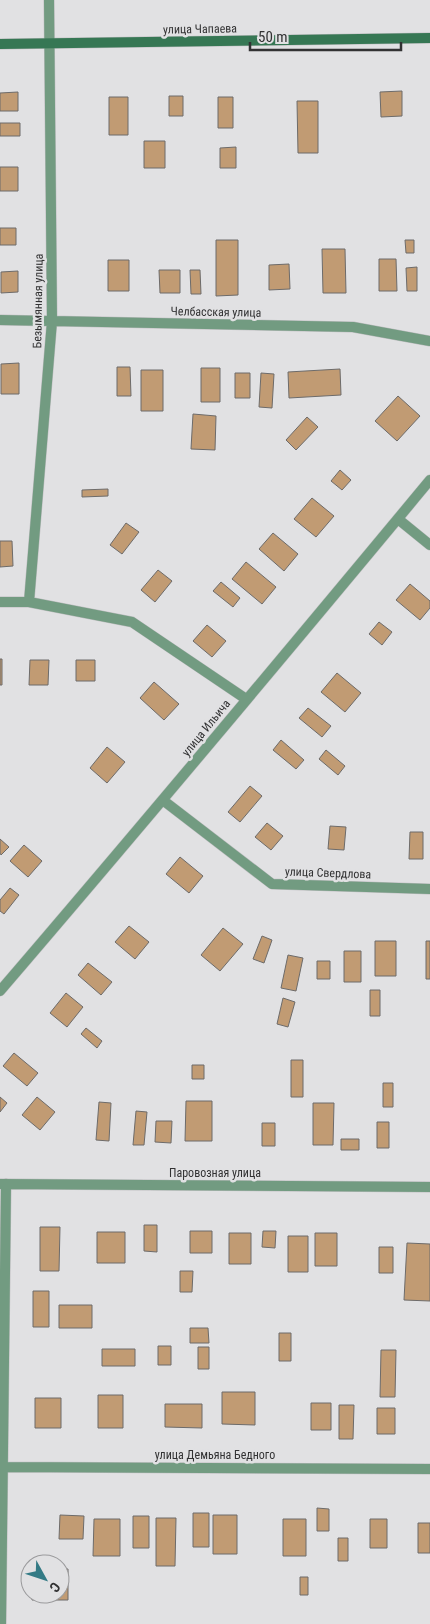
<svg xmlns="http://www.w3.org/2000/svg" width="430" height="1624" viewBox="0 0 430 1624" font-family="'Roboto Condensed',sans-serif">
<style>
.building{fill:#c19b73;stroke:#6d6b6a}
.lines{fill:none;stroke-linecap:round;stroke-linejoin:round}
.street-casing{stroke:#bebec0;stroke-width:11}
.secondary-casing{stroke:#bebec0;stroke-width:11}
.street{stroke:#729b81;stroke-width:10}
.secondary{stroke:#367754;stroke-width:10}
.labels{text-anchor:middle;dominant-baseline:central;stroke-width:5;stroke-linejoin:round;paint-order:stroke}
.street-label{font-size:12px;fill:#323233;stroke:#e1e1e3}
</style>
<rect width="100%" height="100%" fill="#e1e1e3"/>
<path class="building" d="M402,91V116L381,117L380,92Z
M18,92V111H0V93Z
M169,96H183V116H169Z
M109,97H128V135H109Z
M218,97H233V128H218Z
M297,101H318V153H298Z
M0,123H20V136H0Z
M144,141H165V168H144Z
M236,147V168H220V148Z
M0,167H18V191H0Z
M0,228H16V245H0Z
M216,240H238V295L216,296Z
M405,240H414V253H406Z
M322,249H345L346,293H323Z
M379,259H396L397,291H379Z
M108,260H129V291H108Z
M289,264L290,289L269,290V265Z
M417,267V291H407L406,268Z
M159,270H180V293H160Z
M190,270H200L201,294H191Z
M18,271V292L1,293V272Z
M19,363V394H1V364Z
M117,367H130L131,396H117Z
M201,368H220V402H201Z
M340,369L341,395L289,398L288,372Z
M141,370H163V411H141Z
M235,373H250V398H235Z
M261,373L274,374L272,408L259,407Z
M398,396L420,416L397,441L375,421Z
M193,414L216,416L215,450L191,449Z
M307,417L318,427L296,450L286,440Z
M340,470L351,480L342,490L331,481Z
M108,489V496L82,497V490Z
M312,498L334,516L316,537L294,519Z
M126,523L139,532L122,554L110,545Z
M273,533L298,554L284,571L259,549Z
M0,541H12L13,566L0,567Z
M246,562L276,587L262,604L232,579Z
M158,570L172,581L155,602L141,590Z
M221,582L240,598L233,607L213,591Z
M410,584L430,601V608L420,620L396,600Z
M379,622L392,632L382,645L369,634Z
M207,625L226,641L212,657L193,641Z
M0,659H2V685H0Z
M30,660H49L48,685H29Z
M76,660H95V681H76Z
M337,673L361,693L345,712L321,692Z
M154,682L179,704L164,720L140,698Z
M308,708L331,726L322,737L299,718Z
M281,740L304,760L296,769L273,750Z
M107,747L125,762L107,783L90,768Z
M326,750L345,766L338,775L319,759Z
M250,786L262,796L240,822L228,812Z
M267,823L283,836L271,850L255,837Z
M330,826L346,827L344,850L328,849Z
M410,832H423V859H409Z
M0,839L9,847L1,855L0,853Z
M24,845L42,861L28,877L10,861Z
M180,857L203,876L189,893L166,874Z
M10,888L19,895L4,914L0,911V900Z
M129,926L149,942L135,959L115,942Z
M223,928L243,944L220,971L201,955Z
M262,936L272,940L264,963L253,959Z
M375,941H396V976H375Z
M426,941H430V979H426Z
M344,951H361V982H344Z
M288,955L303,958L296,991L281,988Z
M317,961H330V979H317Z
M88,963L112,982L101,995L78,975Z
M370,990H380V1016H370Z
M66,993L83,1007L67,1027L50,1013Z
M283,998L295,1002L288,1027L277,1024Z
M86,1028L102,1041L97,1048L81,1034Z
M14,1053L38,1073L27,1086L3,1066Z
M291,1060H303V1097H291Z
M192,1065H204V1079H192Z
M383,1083H393V1107H383Z
M0,1097L7,1103L0,1112Z
M37,1097L55,1112L40,1130L22,1115Z
M186,1101H212V1141H185Z
M99,1102L111,1103L109,1141L96,1140Z
M313,1103H334L333,1145H313Z
M136,1111L147,1112L144,1145H133Z
M156,1121H172L171,1143L155,1142Z
M377,1122H389V1148H377Z
M262,1123H275V1146H262Z
M341,1139H359V1150H341Z
M144,1225H157V1252L144,1251Z
M40,1227H60L59,1271H40Z
M190,1231H212V1253H190Z
M263,1231H276L275,1248L262,1247Z
M97,1232H125V1263H97Z
M229,1233H251V1264H229Z
M315,1233H337V1266H315Z
M288,1236H308V1272H288Z
M407,1243L430,1244V1301L404,1300Z
M379,1247H393V1273H379Z
M180,1271H193L192,1292H180Z
M33,1291H49V1327H33Z
M59,1305H92V1328H59Z
M190,1328H208L209,1343H190Z
M279,1333H291V1361H279Z
M158,1346H171V1365H158Z
M198,1347H209V1369H198Z
M102,1349H135V1366H102Z
M381,1350H396L395,1397H380Z
M222,1392H255V1425L222,1424Z
M98,1395H123V1428H98Z
M35,1398H61V1428H35Z
M311,1403H331V1430H311Z
M165,1404H202V1428L165,1427Z
M339,1405H354L353,1439H339Z
M377,1408H395V1434H377Z
M317,1508L329,1509V1531H317Z
M193,1513H209V1547H193Z
M60,1515L84,1516L83,1539H59Z
M213,1515H237V1554H213Z
M133,1516H149V1548H133Z
M156,1518H176L175,1566H156Z
M94,1519H120V1556H93Z
M283,1519H306V1556H283Z
M370,1519H387V1548H370Z
M418,1523H430V1553H418Z
M338,1538H348V1561H338Z
M60,1569H68V1600H32V1594H60Z
M300,1577H308V1595H300Z"/>
<g class="lines">
<defs>
<path id="street" d="M0,320L353,327L430,341
M398,519L430,545
M0,602H29L132,622L246,699
M29,602L52,321L49,0
M164,801L272,884L430,889
M0,991C145,822 288,651 430,480
M1,1184L430,1187
M0,1467L430,1469
M1,1624L6,1184"/>
<path id="secondary" d="M0,44L430,38"/>
</defs>
<use href="#street" class="street-casing"/>
<use href="#secondary" class="secondary-casing"/>
<use href="#street" class="street"/>
<use href="#secondary" class="secondary"/>
</g>
<g class="labels">
<g class="street-label">
<text transform="translate(200 29) rotate(-1)">улица Чапаева</text>
<text transform="translate(38 301) rotate(-89)">Безымянная улица</text>
<text transform="translate(216 312) rotate(1)">Челбасская улица</text>
<text transform="translate(206 728) rotate(-51)">улица Ильича</text>
<text transform="translate(328 873) rotate(2)">улица Свердлова</text>
<text x="215" y="1173">Паровозная улица</text>
<text x="215" y="1455">улица Демьяна Бедного</text>
</g>
</g>
<g transform="translate(45 1579) rotate(130)"><circle r="24" fill="#e1e1e3" stroke="#9b9b9d"/>
<path d="M0-4L9 19L0 12L-9 19Z" fill="#337a85"/>
<text y="-8" font-size="14" font-weight="bold" text-anchor="middle" fill="#323233">С</text>
</g>
<path d="M250 42v8h151v-8" fill="none" stroke="#323233" stroke-width="2.5"/>
<text x="258" y="42" font-size="15" fill="#323233" stroke="#e1e1e3" stroke-width="4" paint-order="stroke">50 m</text>
</svg>
